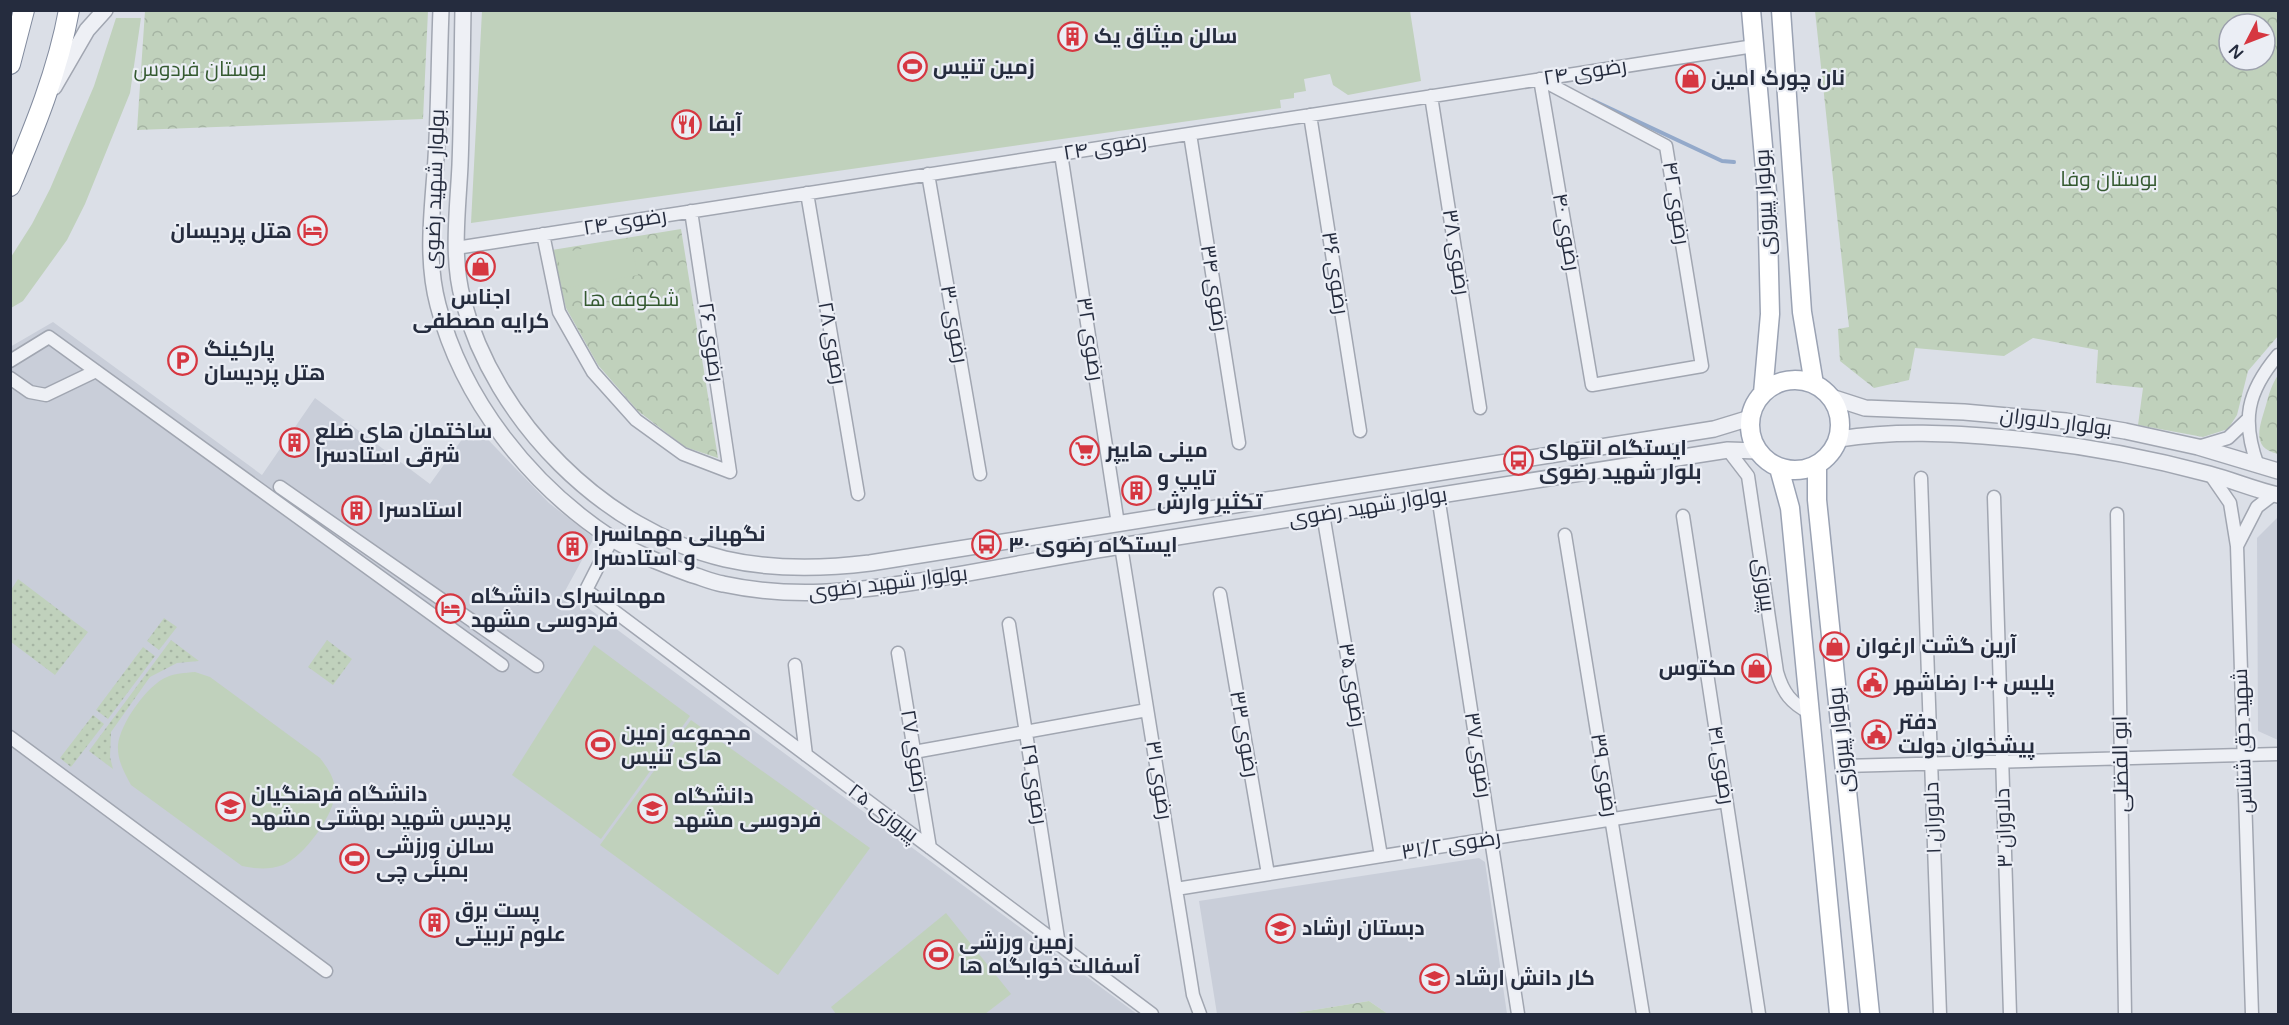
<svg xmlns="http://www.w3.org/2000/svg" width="2289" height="1025" viewBox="0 0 2289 1025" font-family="'Varela Round',Cairo,sans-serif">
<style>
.built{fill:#c9ced9}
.grass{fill:url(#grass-dots)}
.forest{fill:url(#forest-crowns);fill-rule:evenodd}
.garden{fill:#c0d1bc}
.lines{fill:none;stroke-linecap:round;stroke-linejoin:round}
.stream{stroke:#93a9ca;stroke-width:4}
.minor-casing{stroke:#a1a6b1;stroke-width:15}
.tertiary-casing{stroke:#a1a6b1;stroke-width:18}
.primary-casing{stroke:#9aa2b3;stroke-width:21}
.trunk-casing{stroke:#828b9e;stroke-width:22}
.minor{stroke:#eef0f5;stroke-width:12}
.tertiary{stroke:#eef0f5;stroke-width:15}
.primary{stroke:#fff;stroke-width:18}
.trunk{stroke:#fff;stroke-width:20}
.labels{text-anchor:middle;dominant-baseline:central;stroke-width:4.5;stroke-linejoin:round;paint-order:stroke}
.poi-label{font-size:21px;font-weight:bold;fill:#252c3e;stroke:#ebeef5;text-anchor:start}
.park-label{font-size:21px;fill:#355a31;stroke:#ebeef5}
.street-label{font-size:21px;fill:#252c3e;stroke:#ebeef5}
</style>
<defs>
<pattern id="grass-dots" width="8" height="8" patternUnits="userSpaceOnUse" patternTransform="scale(1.5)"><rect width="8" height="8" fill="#c0d1bc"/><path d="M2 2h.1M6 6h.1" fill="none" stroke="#a5b4a3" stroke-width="1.8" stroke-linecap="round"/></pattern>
<pattern id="forest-crowns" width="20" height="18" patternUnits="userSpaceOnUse" patternTransform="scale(1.5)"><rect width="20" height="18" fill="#c0d1bc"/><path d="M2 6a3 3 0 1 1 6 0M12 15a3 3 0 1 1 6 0" fill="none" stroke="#a5b4a3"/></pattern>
</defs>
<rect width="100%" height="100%" fill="#dbdfe7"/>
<path class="built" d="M53,322L262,475L315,398L430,484L473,424L549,503L594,538L565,591L1137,1014H11L10,347Z
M2278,517V740L2258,731L2257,538Z
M1479,858L1485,862L1507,1014H1388L1369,1001L1289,1014H1217L1199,901Z"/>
<path class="grass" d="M18,579L88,632L55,675L11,642V590Z
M164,618L177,627L159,650L147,641Z
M171,640L199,661L177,663L150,677L111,732L110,757L113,769L89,751Z
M327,640L352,659L333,685L308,667Z
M143,647L155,656L108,719L96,710Z
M93,715L104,724L71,767L60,758Z"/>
<path class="forest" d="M145,11H428L423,119L137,130Z
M1815,11H2278V336L2248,371L2237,415L2228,429L2203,437L2138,425L2143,388L2096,383L2098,350L2033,338L2004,356L1915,348L1909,380L1874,388L1840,361L1838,329L1849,327ZM2229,24H2265V60H2229Z
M681,229L718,458L685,447L638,411L598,365L566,308L552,250Z
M2278,375V454C2250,448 2260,426 2266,405C2269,394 2272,384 2278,375Z
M1369,1001L1388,1014H1289Z"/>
<path class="garden" d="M482,11H1410L1421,81L1348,95L1333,85L1330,74L1304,79L1306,91L1294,93V98L1280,100L1281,108L471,223Z
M116,18H141L130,93L85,204L67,240L23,301L11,308V257L32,224L50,189L94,86Z
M630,239L638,275L565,288L557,254Z
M594,645L690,716L601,839L512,775Z
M195,672L210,677L320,758C327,767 333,776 335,787C339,810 304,857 283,865C269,870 256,869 242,866L131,785C124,772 117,760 118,745C120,724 147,685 167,677C175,673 185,673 195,672Z
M691,720L870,848L778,975L600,845Z
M946,913L1011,994L985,1014H836L831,1007Z"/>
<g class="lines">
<path class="stream" d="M1592,100L1722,161L1734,162"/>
<defs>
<path id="minor" d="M1540,79L1666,146L1702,366L1592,385Z
M1431,96L1480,408
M1310,115L1360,431
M1190,134L1239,443
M1061,154L1118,524
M928,174L980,474
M807,193L858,494
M543,234L559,312L593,372L636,420L683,454L730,472L691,211
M456,248L1754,46
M10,361L49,337L502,665
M10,378L30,392L46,395L96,371
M2198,447L2228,438L2247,420
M1728,450L1748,476L1777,672C1783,693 1791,703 1810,713
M2258,466C2241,420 2247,392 2278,355
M2210,474L2230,503L2237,546L2252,1014
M1921,478L1940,1014
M280,487L537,666
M1438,496L1518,1014
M1994,497L2010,1014
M1323,514L1381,856
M2117,514L2125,1014
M1683,516L1759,1014
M1565,535L1643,1014
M612,539L586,590L1152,1014
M1121,546L1193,995L1200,1014
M2237,546L2257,507L2274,494
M1220,594L1268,874
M1009,624L1059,945
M898,653L930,848
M795,665L806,755
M10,737L326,971
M914,752L1147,710
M1844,766L2278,754
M1176,889L1726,801"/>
<path id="tertiary" d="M441,10C439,60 439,109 436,158C433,208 425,256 438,305C462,399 530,485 611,538C634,553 663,564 690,574C701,577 711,582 723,584C793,599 851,592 921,581C990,570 1058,556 1127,545C1327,512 1528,482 1728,450L1758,451
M463,10C462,62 462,113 460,165C458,209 451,257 463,300C494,420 604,531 725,559C773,570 821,569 870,563L1714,429L1750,418
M54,87L87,30L105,10
M1831,397L1865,408L1964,412L2066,421L2125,431L2198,447L2278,471
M1839,439C1895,430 1951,433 2007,438C2076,444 2142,456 2209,474C2232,480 2255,490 2278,495"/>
<path id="primary" d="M1751,10L1767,192L1770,314L1763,393
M1781,10L1802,312L1814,384
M1750 425a45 45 0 1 1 90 0a45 45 0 1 1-90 0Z
M1817,466V500L1870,1014
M1779,468L1790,508L1839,1014"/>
<path id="trunk" d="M10,64L24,10
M10,186C34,129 58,71 69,10"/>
</defs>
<use href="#minor" class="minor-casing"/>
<use href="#tertiary" class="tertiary-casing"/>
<use href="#primary" class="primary-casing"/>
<use href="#trunk" class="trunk-casing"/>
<use href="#minor" class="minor"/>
<use href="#tertiary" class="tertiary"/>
<use href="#primary" class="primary"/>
<use href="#trunk" class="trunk"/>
</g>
<defs>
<symbol id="building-ring" viewBox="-11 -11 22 22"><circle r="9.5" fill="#ebeef5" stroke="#d63741" stroke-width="1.5"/><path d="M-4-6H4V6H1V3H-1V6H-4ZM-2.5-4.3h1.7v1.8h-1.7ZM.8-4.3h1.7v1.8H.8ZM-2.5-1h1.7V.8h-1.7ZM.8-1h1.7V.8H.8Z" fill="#d63741"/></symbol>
<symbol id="stadium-ring" viewBox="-11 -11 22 22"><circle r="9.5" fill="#ebeef5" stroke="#d63741" stroke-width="1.5"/><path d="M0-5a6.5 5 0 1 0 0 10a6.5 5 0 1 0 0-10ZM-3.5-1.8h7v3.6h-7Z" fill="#d63741"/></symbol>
<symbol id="shop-ring" viewBox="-11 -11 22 22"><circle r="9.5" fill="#ebeef5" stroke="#d63741" stroke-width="1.5"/><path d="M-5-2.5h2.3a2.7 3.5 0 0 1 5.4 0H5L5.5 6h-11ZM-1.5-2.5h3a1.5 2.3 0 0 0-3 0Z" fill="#d63741"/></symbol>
<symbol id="restaurant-ring" viewBox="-11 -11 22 22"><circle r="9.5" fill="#ebeef5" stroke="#d63741" stroke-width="1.5"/><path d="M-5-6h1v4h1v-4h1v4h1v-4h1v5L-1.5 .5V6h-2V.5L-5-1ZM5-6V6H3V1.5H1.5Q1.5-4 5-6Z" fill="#d63741"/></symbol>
<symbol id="hotel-ring" viewBox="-11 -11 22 22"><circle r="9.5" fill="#ebeef5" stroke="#d63741" stroke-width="1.5"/><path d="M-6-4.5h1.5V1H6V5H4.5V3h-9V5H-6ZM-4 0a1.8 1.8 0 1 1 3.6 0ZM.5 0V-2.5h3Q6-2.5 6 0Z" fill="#d63741"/></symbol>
<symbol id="parking-ring" viewBox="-11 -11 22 22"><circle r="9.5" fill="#ebeef5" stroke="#d63741" stroke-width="1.5"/><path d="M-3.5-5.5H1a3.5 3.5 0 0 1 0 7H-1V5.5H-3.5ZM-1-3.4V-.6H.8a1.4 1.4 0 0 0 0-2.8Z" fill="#d63741"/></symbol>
<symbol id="supermarket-ring" viewBox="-11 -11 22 22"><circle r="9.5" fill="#ebeef5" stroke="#d63741" stroke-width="1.5"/><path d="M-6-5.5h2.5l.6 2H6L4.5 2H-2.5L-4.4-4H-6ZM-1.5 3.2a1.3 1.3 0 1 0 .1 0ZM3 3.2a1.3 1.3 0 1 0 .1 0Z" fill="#d63741"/></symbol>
<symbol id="bus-ring" viewBox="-11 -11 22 22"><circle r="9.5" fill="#ebeef5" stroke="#d63741" stroke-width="1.5"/><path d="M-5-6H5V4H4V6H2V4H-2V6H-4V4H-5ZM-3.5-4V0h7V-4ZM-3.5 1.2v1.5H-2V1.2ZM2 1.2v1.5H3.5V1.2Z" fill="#d63741"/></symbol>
<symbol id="civic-ring" viewBox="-11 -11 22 22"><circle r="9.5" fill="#ebeef5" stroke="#d63741" stroke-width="1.5"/><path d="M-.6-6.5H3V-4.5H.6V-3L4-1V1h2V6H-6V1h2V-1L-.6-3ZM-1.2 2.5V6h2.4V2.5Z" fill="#d63741"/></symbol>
<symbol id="university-ring" viewBox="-11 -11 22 22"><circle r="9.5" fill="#ebeef5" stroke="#d63741" stroke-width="1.5"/><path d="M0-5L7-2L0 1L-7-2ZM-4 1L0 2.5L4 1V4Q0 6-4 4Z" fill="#d63741"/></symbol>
<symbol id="school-ring" viewBox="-11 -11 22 22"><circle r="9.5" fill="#ebeef5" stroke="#d63741" stroke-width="1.5"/><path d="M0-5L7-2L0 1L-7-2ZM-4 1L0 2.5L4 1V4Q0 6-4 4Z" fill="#d63741"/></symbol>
</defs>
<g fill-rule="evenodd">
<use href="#building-ring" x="1056" y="20" width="33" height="33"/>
<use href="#stadium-ring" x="896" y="50" width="33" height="33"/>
<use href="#shop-ring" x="1674" y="62" width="33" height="33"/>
<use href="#restaurant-ring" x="670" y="108" width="33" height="33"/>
<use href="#hotel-ring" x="296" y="214" width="33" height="33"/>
<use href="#shop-ring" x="464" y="250" width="33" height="33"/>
<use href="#parking-ring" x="166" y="344" width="33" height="33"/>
<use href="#building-ring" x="278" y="426" width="33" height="33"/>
<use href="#supermarket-ring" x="1068" y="434" width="33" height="33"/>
<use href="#bus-ring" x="1502" y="444" width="33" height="33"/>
<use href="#building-ring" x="1120" y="474" width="33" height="33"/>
<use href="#building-ring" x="340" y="494" width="33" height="33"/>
<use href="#bus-ring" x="970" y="528" width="33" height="33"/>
<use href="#building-ring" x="556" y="530" width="33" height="33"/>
<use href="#hotel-ring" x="434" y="592" width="33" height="33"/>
<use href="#shop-ring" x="1818" y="630" width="33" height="33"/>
<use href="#shop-ring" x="1740" y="652" width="33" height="33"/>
<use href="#civic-ring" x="1856" y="666" width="33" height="33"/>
<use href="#civic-ring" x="1860" y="718" width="33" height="33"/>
<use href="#stadium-ring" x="584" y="728" width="33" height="33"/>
<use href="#university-ring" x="214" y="790" width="33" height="33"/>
<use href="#university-ring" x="636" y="792" width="33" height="33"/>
<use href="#stadium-ring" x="338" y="842" width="33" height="33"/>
<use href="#building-ring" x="418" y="906" width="33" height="33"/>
<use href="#school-ring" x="1264" y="912" width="33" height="33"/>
<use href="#stadium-ring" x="922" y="938" width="33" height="33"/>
<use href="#school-ring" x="1418" y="962" width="33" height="33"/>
</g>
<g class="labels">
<g class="poi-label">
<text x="1094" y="36">سالن میثاق یک</text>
<text x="933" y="67">زمین تنیس</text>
<text x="1711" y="78">نان چورک امین</text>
<text x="708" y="124">آبفا</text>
<text x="292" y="231" text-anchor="end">هتل پردیسان</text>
<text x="481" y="297" text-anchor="middle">اجناس<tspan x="481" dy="24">کرایه مصطفی</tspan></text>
<text x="204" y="349">پارکینگ<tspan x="204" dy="24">هتل پردیسان</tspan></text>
<text x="315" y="431">ساختمان های ضلع<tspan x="315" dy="24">شرقی استادسرا</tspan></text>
<text x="1539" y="448">ایستگاه انتهای<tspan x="1539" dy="24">بلوار شهید رضوی</tspan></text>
<text x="1106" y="450">مینی هایپر</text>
<text x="1157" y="478">تایپ و<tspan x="1157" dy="24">تکثیر وارش</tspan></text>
<text x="378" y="510">استادسرا</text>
<text x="593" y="534">نگهبانی مهمانسرا<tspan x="593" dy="24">و استادسرا</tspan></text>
<text x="1008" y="545">ایستگاه رضوی ۳۰</text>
<text x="471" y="596">مهمانسرای دانشگاه<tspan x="471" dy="24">فردوسی مشهد</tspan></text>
<text x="1856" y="646">آرین گشت ارغوان</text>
<text x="1736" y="668" text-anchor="end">مکتوس</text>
<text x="1894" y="683">پلیس +۱۰ رضاشهر</text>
<text x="1898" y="722">دفتر<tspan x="1898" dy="24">پیشخوان دولت</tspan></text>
<text x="621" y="733">مجموعه زمین<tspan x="621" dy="24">های تنیس</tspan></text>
<text x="251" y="794">دانشگاه فرهنگیان<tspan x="251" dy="24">پردیس شهید بهشتی مشهد</tspan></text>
<text x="674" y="796">دانشگاه<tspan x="674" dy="24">فردوسی مشهد</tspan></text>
<text x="376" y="846">سالن ورزشی<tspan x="376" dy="24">بمبئی چی</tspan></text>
<text x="455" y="910">پست برق<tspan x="455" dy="24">علوم تربیتی</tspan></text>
<text x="1302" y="928">دبستان ارشاد</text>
<text x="959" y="942">زمین ورزشی<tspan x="959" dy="24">آسفالت خوابگاه ها</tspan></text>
<text x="1455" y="978">کار دانش ارشاد</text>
</g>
<g class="park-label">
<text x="200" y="69">بوستان فردوس</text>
<text x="2109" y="179">بوستان وفا</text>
<text x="631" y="299">شکوفه ها</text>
</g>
<g class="street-label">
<text transform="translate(1585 72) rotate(-9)">رضوی ۲۴</text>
<text transform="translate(1105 147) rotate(-9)">رضوی ۲۴</text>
<text transform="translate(435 189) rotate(-88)">بولوار شهید رضوی</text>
<text transform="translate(1765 202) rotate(-93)">بولوار پیروزی</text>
<text transform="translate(1676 203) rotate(81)">رضوی ۴۲</text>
<text transform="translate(625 222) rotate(-9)">رضوی ۲۴</text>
<text transform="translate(1566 232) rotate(80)">رضوی ۴۰</text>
<text transform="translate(1456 252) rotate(81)">رضوی ۳۸</text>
<text transform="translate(1335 273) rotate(81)">رضوی ۳۶</text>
<text transform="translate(1214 288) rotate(81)">رضوی ۳۴</text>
<text transform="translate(954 324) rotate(80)">رضوی ۳۰</text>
<text transform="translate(1090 339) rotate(81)">رضوی ۳۲</text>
<text transform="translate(711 342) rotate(82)">رضوی ۲۶</text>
<text transform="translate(832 343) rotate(80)">رضوی ۲۸</text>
<text transform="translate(2056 422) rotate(7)">بولوار دلاوران</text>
<text transform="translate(1368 507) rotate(-9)">بولوار شهید رضوی</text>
<text transform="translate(888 583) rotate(-7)">بولوار شهید رضوی</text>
<text transform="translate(1764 585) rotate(82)">پیروزی</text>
<text transform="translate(1352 685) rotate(81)">رضوی ۳۵</text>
<text transform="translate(1244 734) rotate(80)">رضوی ۳۳</text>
<text transform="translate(1841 740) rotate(-96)">بولوار پیروزی</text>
<text transform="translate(2243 741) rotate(-92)">شهید حق شناس</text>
<text transform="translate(914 751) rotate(81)">رضوی ۲۷</text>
<text transform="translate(1478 755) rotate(81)">رضوی ۳۷</text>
<text transform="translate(2121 764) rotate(-91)">ابو الفضلی</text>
<text transform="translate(1721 765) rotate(81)">رضوی ۴۱</text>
<text transform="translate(1604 775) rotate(81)">رضوی ۳۹</text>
<text transform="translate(1159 780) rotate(81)">رضوی ۳۱</text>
<text transform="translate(1034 784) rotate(81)">رضوی ۲۹</text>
<text transform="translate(883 813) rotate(37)">پیروزی ۲۵</text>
<text transform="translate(1933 818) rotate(-92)">دلاوران ۱</text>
<text transform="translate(2004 828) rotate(-92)">دلاوران ۳</text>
<text transform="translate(1451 845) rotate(-9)">رضوی ۳۱/۲</text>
</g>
</g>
<rect width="2289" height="1025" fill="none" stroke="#252c3e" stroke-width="24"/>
<g transform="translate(2247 42) rotate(228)"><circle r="28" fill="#ebeef5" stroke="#9ca0ac" stroke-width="1.5"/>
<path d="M0-4.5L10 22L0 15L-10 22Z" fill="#d63741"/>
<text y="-9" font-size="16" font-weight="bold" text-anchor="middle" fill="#252c3e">N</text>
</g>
</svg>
